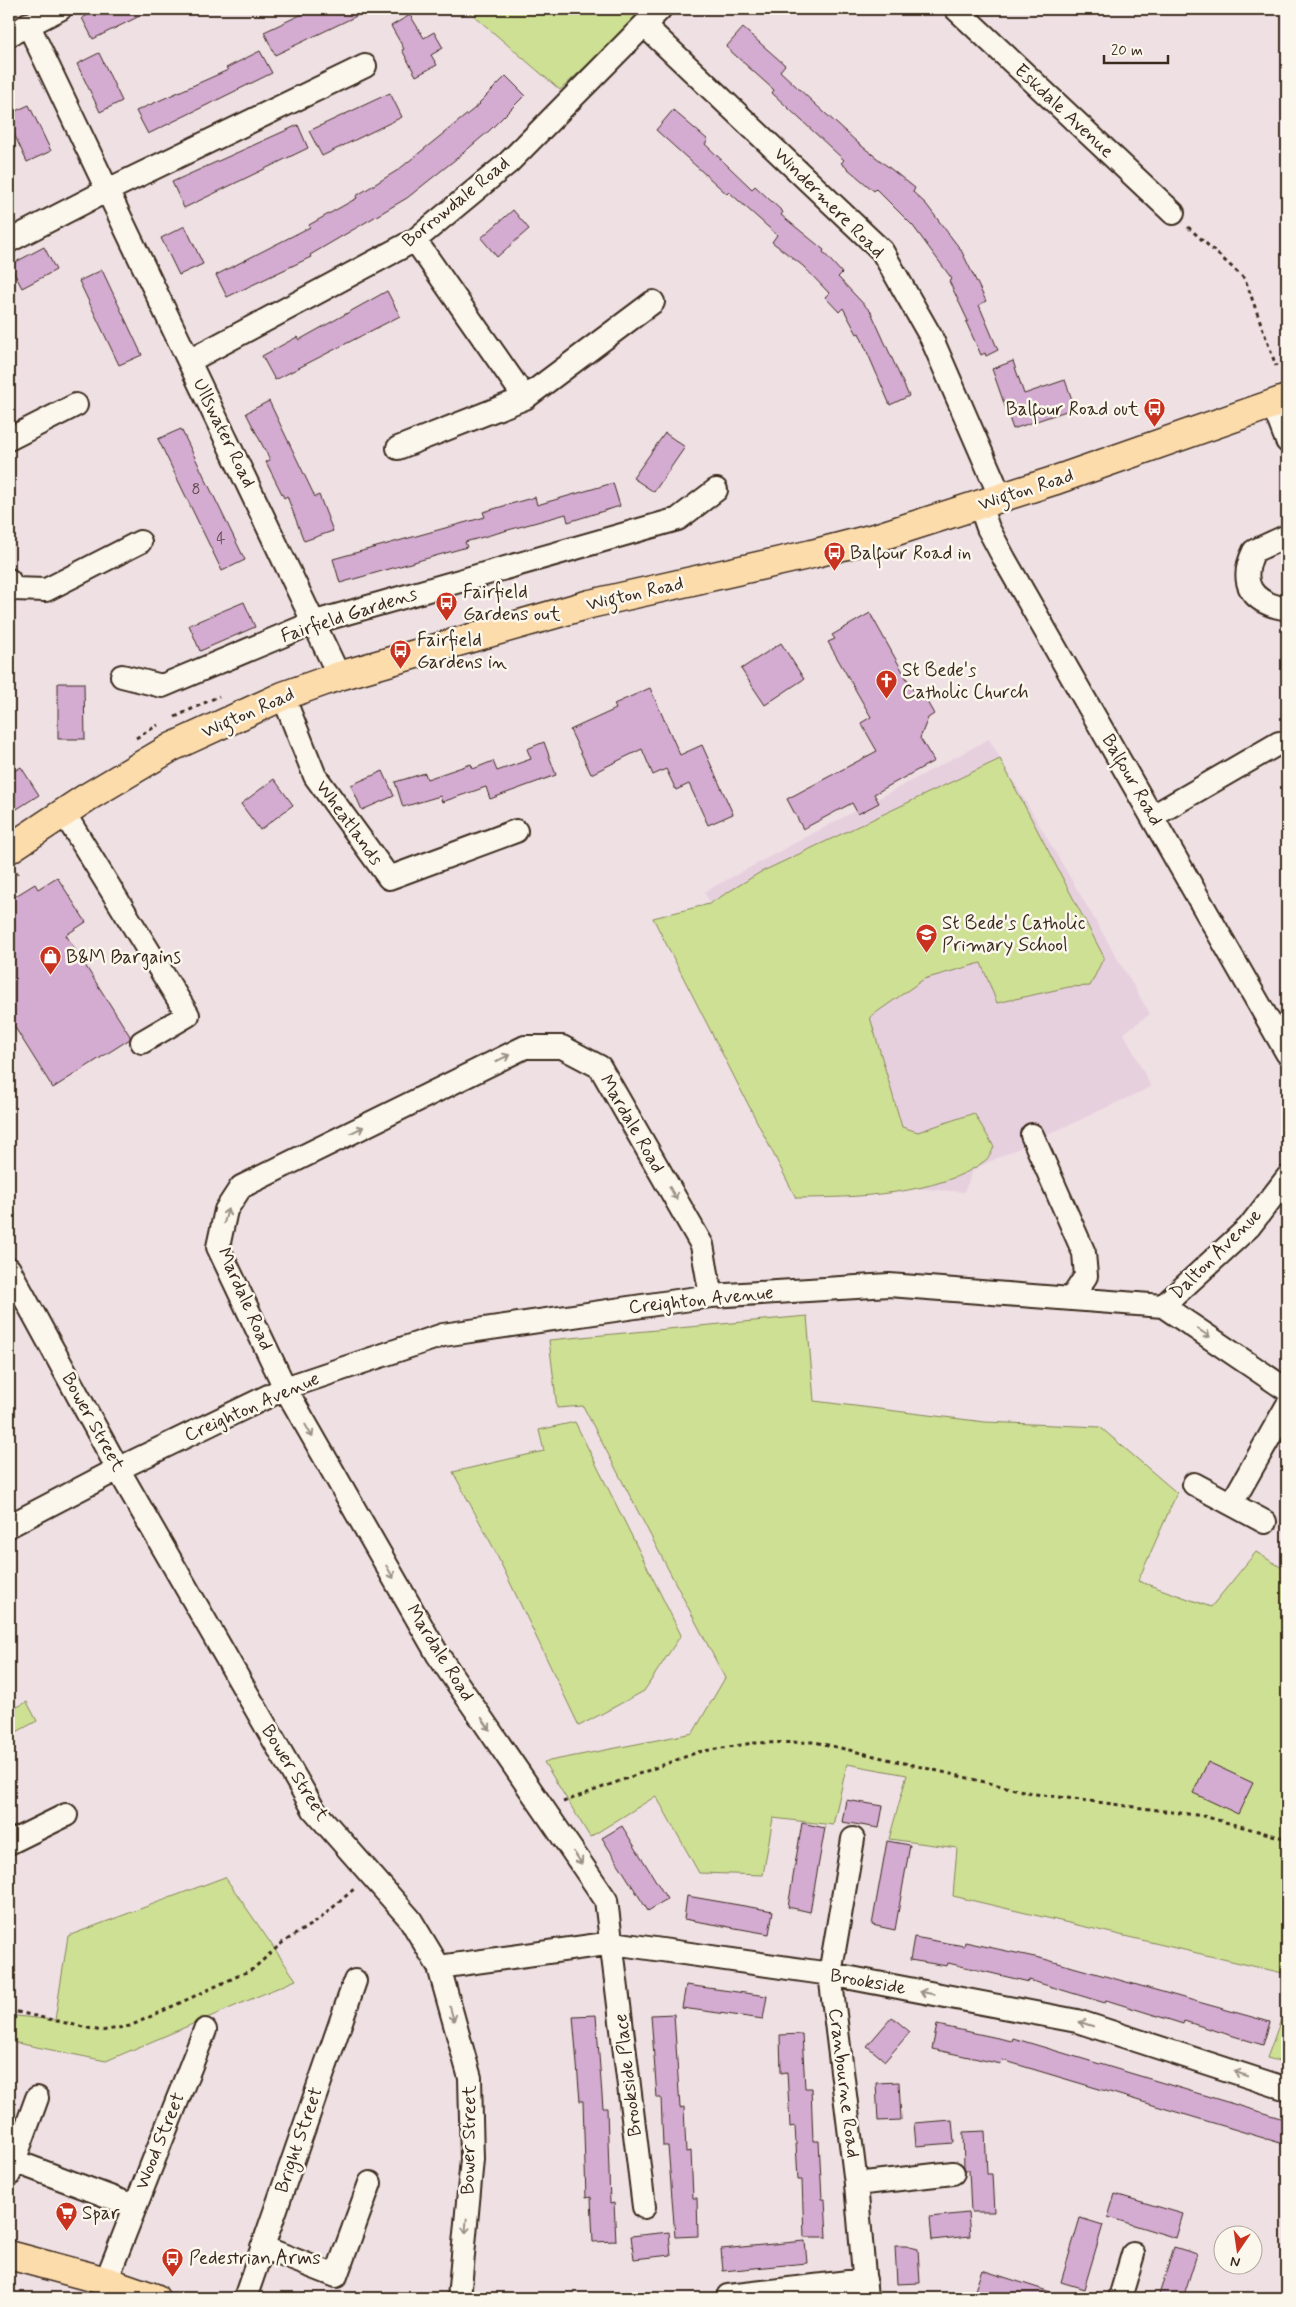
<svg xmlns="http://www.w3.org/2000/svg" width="1296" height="2307" viewBox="0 0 1296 2307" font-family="Mynerve,sans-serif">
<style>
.built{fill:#e7d0de}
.green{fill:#cee094;stroke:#848559}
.building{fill:#d4abd1;stroke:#3b2a1e}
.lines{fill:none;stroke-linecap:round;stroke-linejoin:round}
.minor-casing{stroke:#3b2a1e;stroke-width:26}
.major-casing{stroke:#3b2a1e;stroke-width:31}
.path{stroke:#3b2a1e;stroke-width:3;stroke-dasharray:4 4;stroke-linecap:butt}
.minor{stroke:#fbf7ec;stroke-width:22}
.major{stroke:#fddcac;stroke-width:28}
.oneway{stroke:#9b9085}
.labels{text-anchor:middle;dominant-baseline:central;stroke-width:5;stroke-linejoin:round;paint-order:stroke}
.number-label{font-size:16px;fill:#614a4b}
.street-label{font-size:19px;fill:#3b2a1e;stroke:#fbf7ec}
.poi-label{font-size:19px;fill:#3b2a1e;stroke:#fbf7ec;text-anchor:start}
</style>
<rect width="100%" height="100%" fill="#efe0e4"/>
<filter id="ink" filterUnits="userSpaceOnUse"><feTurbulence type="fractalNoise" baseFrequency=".02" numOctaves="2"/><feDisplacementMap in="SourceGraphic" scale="10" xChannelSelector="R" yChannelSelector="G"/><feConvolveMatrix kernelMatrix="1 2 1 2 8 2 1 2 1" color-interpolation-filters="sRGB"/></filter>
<g filter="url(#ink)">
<path class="built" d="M989,739L1150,1014L1124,1033L1151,1087L974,1169L964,1192L859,1184L704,892Z"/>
<path class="green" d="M461,9H648L560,90L473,15Z
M1000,759L1104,957L1090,986L1069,987L997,1003L981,963L924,979L870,1017L902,1127L918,1132L974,1113L994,1147C992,1151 990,1157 986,1160C942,1195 851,1198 796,1198L653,918L709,904L759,873Z
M807,1316L814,1401L985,1422L1100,1427L1177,1493L1138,1581L1211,1607L1256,1552L1287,1571V1974L953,1896L957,1848L889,1839L907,1775L847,1764L833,1825L773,1818L763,1875L699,1873L656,1796L590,1837L544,1762L693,1733L725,1678L583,1406L557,1408L549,1340Z
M575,1422L681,1635L644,1691L579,1726L492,1545L453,1472L544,1451L539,1430Z
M27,1702L37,1721L9,1736V1711Z
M225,1877L296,1980L106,2061L12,2042L16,2016L55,2020L68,1936Z
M1287,2003V2063L1267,2058Z"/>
<path class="building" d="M100,9H154L93,39L82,18Z
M313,9H371L275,55L264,32Z
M410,15L424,38L434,32L443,48L431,55L437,65L416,76L402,50L404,49L391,26Z
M743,28L785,65L780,71L815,104L858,143L915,188L913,192L926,204L961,250L986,301L979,305L998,350L986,356L985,353L981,355L966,322L968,321L949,281L952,279L913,226L876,189L874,191L841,163L844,160L772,93L774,90L726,47Z
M260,51L272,73L148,134L136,111L228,70L226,68Z
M99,53L122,101L100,112L77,64Z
M506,76L525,95L489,131L456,159L407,198L310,255L311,257L227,297L216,275L310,227L309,225L357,198L356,196L398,170L480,104L479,103Z
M390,93L402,117L322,156L309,131Z
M29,105L51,151L27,162L9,123V114Z
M673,110L708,140L705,144L752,189L755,186L783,212L781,215L824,250L823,252L842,273L838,277L871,312L909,396L890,405L859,333L857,334L843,308L839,312L825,297L829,293L803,266L772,242L777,235L729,192L727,194L656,130Z
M298,125L308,148L184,208L172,182Z
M513,210L529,229L497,257L481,238Z
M185,226L203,264L179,275L161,238Z
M44,247L56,270L22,288L10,265Z
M102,270L142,355L119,365L79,281Z
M387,291L400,316L275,380L262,356L297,337L299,340Z
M1013,361L1024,394L1065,380L1075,408L1013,429L992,369Z
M269,401L315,497L319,495L333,531L304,541L287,496L284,498L266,462L270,460L246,413Z
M181,429L245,560L222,571L158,439Z
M665,433L685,447L654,492L633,478Z
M613,483L620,506L568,522L566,514L465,542L467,547L340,583L333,559L485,517L483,512L535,497L537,505Z
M244,602L255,627L200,651L189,625Z
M870,613L913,690L918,686L934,714L928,718L920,738L934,761L874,794L879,803L858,814L852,803L803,829L787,799L877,751L861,723L871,717L828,642L835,639L832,635Z
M781,643L804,679L765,705L741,669Z
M58,683H84L85,739H58Z
M650,688L680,755L702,745L733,814L708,825L689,784L676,790L666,769L653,775L642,749L591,774L570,730L616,709L614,704Z
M544,742L556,775L490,799L486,787L442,802L440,796L403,807L395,782L425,773L427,779L471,764L473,769L493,761L497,771L531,759L527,749Z
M21,767L39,795L9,814V774Z
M383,771L394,796L362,810L351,785Z
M274,779L293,805L260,830L241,804Z
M57,877L86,922L66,935L130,1036V1039L53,1088L9,1018V900L35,884L38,889Z
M1208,1762L1253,1783L1238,1814L1193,1793Z
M846,1800L883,1806L879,1828L842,1822Z
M802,1823L825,1828L810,1912L788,1907Z
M622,1826L667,1899L648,1911L602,1838Z
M887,1841L910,1845L895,1930L872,1925Z
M687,1896L773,1911L769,1934L684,1919Z
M914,1937L964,1946L965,1942L1044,1959L1270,2022L1263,2045L1184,2021L1183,2024L1106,2000L1105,2003L1029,1980V1982L948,1963L947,1966L910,1960Z
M686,1985L767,1996L763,2019L682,2008Z
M674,2014L680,2108L684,2107L686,2152L691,2151L693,2198H697L698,2236L675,2237L668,2146H663L661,2098H657L651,2015Z
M596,2015L603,2108H607L610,2204L614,2203L616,2241L593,2242L591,2197L586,2198L583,2101H580L573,2016Z
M892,2017L910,2032L885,2061L867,2046Z
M937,2025L1012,2041L1013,2038L1287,2120V2145L1002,2060L1001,2064L932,2049Z
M802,2034L805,2088H811L813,2141H819L822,2199H825L827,2237H804L802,2180H798L795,2126L790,2127L787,2072L781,2073L780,2035Z
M899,2082L901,2120L878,2121L876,2083Z
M952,2120L954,2143L916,2146L914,2123Z
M985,2131L987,2174H992L994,2212H971L969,2170H965L964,2167L963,2132Z
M1115,2194L1183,2214L1176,2238L1108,2217Z
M968,2213L970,2236L932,2240L930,2217Z
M1080,2218L1103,2225L1084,2289L1061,2282Z
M669,2232L671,2255L634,2259L631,2236Z
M805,2241L807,2263L723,2271L721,2249Z
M895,2246H906L918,2249L920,2283L897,2284Z
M1174,2247L1197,2254L1183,2298H1158Z
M982,2270L1060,2295L1059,2298H989L974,2293Z"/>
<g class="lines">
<defs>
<path id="minor" d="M956,9L1173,213
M28,24L339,676
M645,26L882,251L931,337L1001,498
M9,35L60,9
M415,240L525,398
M9,241L106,191L365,66
M189,361L415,240L508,163L660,9
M1273,405L1287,441
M9,439L76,405
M398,448L525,398L653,302
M980,505L988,528L1005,560L1287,1053
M1287,536L1254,551C1238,584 1252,603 1287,609
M9,580L13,589L46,590L140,542
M122,676L162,686L315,622L678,519L716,490
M283,696L315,776L389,878L516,831
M64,813L188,1015L142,1042
M1153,816L1279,743
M1032,1135L1084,1253L1086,1276L1071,1299
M9,1269L118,1469L314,1810L410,1919L439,1967L470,2078L472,2159L459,2298
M1163,1306L1249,1227L1287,1178
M1194,1484L1265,1522
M1232,1503L1287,1406
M9,1526L118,1469L285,1388L443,1335L711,1296L889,1285L1163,1306L1287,1390
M853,1839L830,1974L856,2184L866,2298
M9,1843L66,1815
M439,1967L613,1943L830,1974L1077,2021L1287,2089
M14,2161L134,2206
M9,2175L37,2098
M856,2184L953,2173
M644,2207L606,1900L438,1655L285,1388L218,1247L226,1210L241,1187L525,1047H562L600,1067L702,1245L711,1296
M262,2247L336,2276L370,2183
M106,2281L205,2030
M728,2296L865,2280
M245,2298L355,1981
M1120,2298L1133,2254"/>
<path id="major" d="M9,849L86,798L172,747L283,696L339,676L590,604L812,554L878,537L1053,481L1287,399
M9,2255L106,2281L155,2298"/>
</defs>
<use href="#minor" class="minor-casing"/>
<use href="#major" class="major-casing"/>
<path class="path" d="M1188,227L1245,279L1276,366
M175,717L219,696
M136,738L158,725
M9,878L18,872
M563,1802L698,1752L753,1743L815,1742L1036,1794L1203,1816L1287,1839
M9,2010L101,2031L130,2026L253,1969L282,1943L321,1918L355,1888"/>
<use href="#minor" class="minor"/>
<use href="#major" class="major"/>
</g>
<defs><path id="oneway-shaft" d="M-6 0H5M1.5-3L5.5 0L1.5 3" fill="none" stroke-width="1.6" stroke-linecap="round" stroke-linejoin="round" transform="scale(1.25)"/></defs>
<g class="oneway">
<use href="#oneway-shaft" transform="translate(503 1058) rotate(-26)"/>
<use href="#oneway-shaft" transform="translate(357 1130) rotate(-26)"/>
<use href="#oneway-shaft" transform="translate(673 1193) rotate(60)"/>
<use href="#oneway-shaft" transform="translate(226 1216) rotate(-74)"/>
<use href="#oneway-shaft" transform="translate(1204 1333) rotate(34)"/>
<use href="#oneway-shaft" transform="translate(309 1431) rotate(60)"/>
<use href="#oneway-shaft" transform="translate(390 1572) rotate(60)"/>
<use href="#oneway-shaft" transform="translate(486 1724) rotate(55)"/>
<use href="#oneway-shaft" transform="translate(578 1858) rotate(56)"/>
<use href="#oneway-shaft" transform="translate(927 1993) rotate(-169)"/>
<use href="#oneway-shaft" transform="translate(452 2014) rotate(74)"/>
<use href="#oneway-shaft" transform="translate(1086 2024) rotate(-162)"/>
<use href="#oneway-shaft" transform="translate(1241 2074) rotate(-162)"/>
<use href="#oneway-shaft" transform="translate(466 2226) rotate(95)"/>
</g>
</g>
<defs>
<symbol id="bus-pin" viewBox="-11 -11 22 30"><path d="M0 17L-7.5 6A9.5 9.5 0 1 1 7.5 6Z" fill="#c8321e" stroke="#fbf7ec"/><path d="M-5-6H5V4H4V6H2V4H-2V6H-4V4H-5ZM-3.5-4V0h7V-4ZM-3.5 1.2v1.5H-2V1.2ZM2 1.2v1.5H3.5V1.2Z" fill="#fff"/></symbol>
<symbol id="church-pin" viewBox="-11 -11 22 30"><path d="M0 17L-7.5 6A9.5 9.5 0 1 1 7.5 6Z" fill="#c8321e" stroke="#fbf7ec"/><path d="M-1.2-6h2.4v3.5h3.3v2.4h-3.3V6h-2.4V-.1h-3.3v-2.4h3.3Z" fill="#fff"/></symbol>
<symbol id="school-pin" viewBox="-11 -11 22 30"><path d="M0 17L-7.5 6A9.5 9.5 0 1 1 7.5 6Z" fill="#c8321e" stroke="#fbf7ec"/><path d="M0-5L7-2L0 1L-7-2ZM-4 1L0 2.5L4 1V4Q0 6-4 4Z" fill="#fff"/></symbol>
<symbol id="shop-pin" viewBox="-11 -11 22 30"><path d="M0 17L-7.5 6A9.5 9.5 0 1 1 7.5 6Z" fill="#c8321e" stroke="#fbf7ec"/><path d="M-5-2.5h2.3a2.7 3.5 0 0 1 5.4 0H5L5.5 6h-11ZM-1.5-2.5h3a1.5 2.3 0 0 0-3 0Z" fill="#fff"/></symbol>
<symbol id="supermarket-pin" viewBox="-11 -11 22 30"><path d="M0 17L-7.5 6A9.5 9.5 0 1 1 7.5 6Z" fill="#c8321e" stroke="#fbf7ec"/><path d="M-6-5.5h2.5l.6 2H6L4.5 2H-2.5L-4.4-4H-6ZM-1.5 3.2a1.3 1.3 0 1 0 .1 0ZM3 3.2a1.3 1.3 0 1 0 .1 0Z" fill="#fff"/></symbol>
</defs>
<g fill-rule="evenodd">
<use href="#bus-pin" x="1142" y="396" width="25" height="34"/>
<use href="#bus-pin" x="822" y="540" width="25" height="34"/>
<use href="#bus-pin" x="434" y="590" width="25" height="34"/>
<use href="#bus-pin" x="388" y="638" width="25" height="34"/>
<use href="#church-pin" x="874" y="668" width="25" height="34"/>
<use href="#school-pin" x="914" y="922" width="25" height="34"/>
<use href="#shop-pin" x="38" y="944" width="25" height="34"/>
<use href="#supermarket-pin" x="54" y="2200" width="25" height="34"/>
<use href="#bus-pin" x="160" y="2246" width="25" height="34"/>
</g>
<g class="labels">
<g class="number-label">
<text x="196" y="489">8</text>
<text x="221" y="538">4</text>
</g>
<g class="street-label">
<text transform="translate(1064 111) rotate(43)">Eskdale Avenue</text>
<text transform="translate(456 202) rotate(-39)">Borrowdale Road</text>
<text transform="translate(829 203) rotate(45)">Windermere Road</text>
<text transform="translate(224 433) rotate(64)">Ullswater Road</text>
<text transform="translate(1026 490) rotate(-18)">Wigton Road</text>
<text transform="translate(635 594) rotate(-13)">Wigton Road</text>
<text transform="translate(349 615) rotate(-18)">Fairfield Gardens</text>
<text transform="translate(248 713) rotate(-24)">Wigton Road</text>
<text transform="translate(1132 780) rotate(60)">Balfour Road</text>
<text transform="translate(349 823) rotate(54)">Wheatlands</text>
<text transform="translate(632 1124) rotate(60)">Mardale Road</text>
<text transform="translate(1216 1254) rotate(-45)">Dalton Avenue</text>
<text transform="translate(245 1299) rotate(66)">Mardale Road</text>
<text transform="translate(701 1300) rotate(-6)">Creighton Avenue</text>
<text transform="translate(252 1407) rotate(-24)">Creighton Avenue</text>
<text transform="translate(93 1422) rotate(61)">Bower Street</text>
<text transform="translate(440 1653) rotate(58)">Mardale Road</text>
<text transform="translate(295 1773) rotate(58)">Bower Street</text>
<text transform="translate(868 1982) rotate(10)">Brookside</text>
<text transform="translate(628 2075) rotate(-97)">Brookside Place</text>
<text transform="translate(844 2083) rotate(83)">Cranbourne Road</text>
<text transform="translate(299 2140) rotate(-71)">Bright Street</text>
<text transform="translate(469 2140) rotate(-89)">Bower Street</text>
<text transform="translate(160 2141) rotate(-68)">Wood Street</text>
</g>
<g class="poi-label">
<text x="1139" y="409" text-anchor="end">Balfour Road out</text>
<text x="850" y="553">Balfour Road in</text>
<text x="463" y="592">Fairfield<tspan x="463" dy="22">Gardens out</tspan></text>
<text x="417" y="640">Fairfield<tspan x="417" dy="22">Gardens in</tspan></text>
<text x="902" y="670">St Bede's<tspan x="902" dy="22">Catholic Church</tspan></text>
<text x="942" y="923">St Bede's Catholic<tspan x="942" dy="22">Primary School</tspan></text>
<text x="66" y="957">B&amp;M Bargains</text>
<text x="82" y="2213">Spar</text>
<text x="189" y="2258">Pedestrian Arms</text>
</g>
</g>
<rect width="1296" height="2307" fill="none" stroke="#fbf7ec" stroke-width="30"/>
<rect x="15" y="15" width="1266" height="2277" fill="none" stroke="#3b2a1e" stroke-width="2" filter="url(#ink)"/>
<g transform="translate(1238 2250) rotate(193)"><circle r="24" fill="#fbf7ec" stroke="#aea59a"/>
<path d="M0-4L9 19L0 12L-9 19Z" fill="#c8321e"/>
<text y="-8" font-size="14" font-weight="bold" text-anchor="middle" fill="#3b2a1e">N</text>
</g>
<path d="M1104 55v8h64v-8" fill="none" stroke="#3b2a1e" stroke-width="2.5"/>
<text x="1111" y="55" font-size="15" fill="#3b2a1e" stroke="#fbf7ec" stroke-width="4" paint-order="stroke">20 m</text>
</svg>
